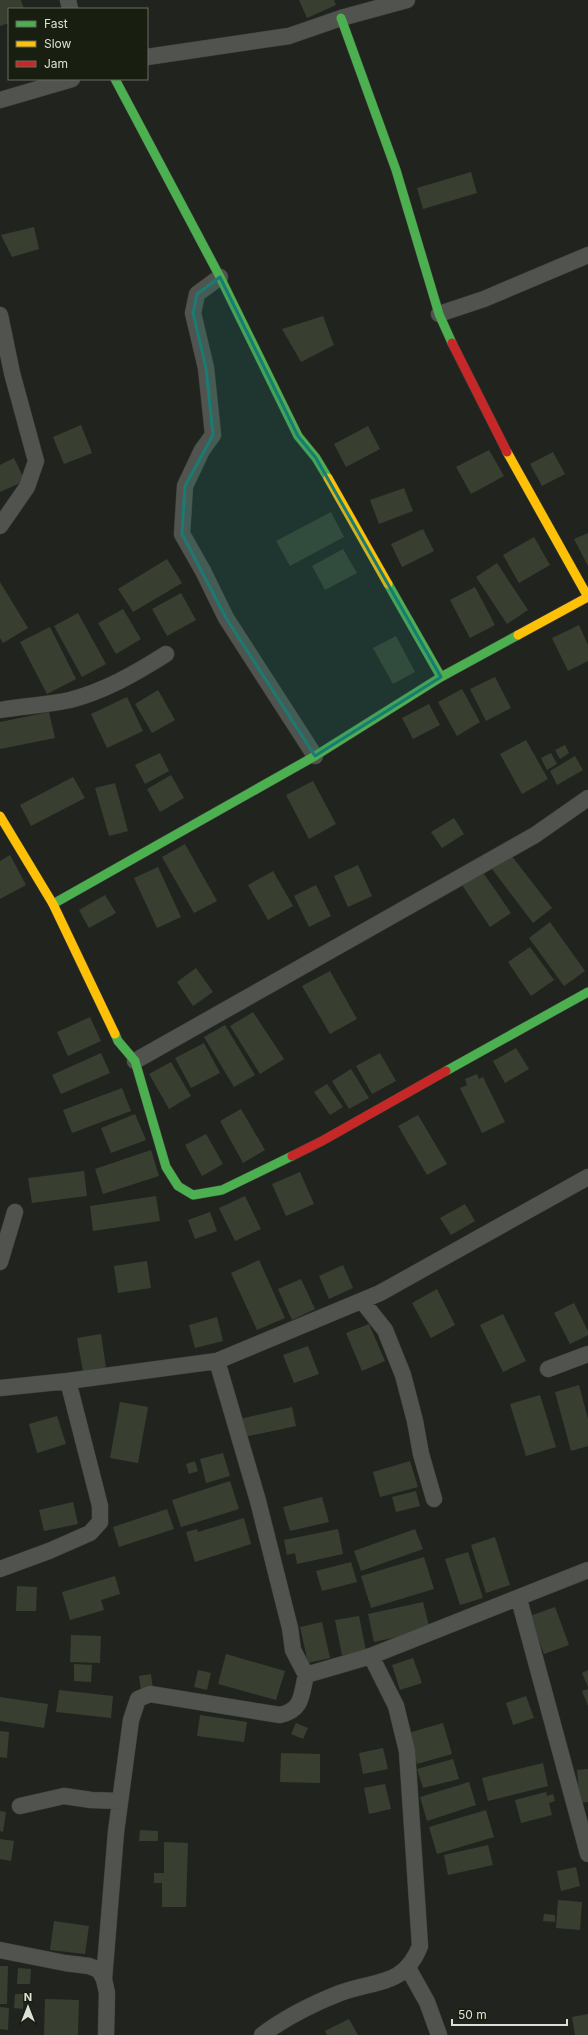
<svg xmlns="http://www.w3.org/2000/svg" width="588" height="2035" viewBox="0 0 588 2035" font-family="Inter,sans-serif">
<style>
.building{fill:#383f30}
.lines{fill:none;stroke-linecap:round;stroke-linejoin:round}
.street-casing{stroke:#3d3f39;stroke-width:17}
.fast-casing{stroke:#3d3f39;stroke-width:10}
.slow-casing{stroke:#3d3f39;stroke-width:10}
.jam-casing{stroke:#3d3f39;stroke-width:10}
.street{stroke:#51544e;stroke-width:16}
.fast{stroke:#4caf50;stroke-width:9}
.slow{stroke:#ffc107;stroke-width:9}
.jam{stroke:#c62828;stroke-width:9}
.marked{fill:#197b73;fill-opacity:0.2;stroke:#197b73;stroke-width:3;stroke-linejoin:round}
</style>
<rect width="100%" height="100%" fill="#21241e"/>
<path class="building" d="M0,0H21L24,9H9V23L0,26Z
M299,0H334L336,5L307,18Z
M471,172L477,193L423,209L417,188Z
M34,227L39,249L12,257L1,235Z
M323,316L334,345L301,362L282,329Z
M81,425L92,453L64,464L53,437Z
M368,426L380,449L346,467L334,444Z
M489,450L504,476L471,494L456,467Z
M553,452L565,474L542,486L530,464Z
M14,458L25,481L0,492V465Z
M404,488L413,511L379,524L370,500Z
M331,512L344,537L290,566L276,541Z
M423,529L434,551L402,567L391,544Z
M588,533V566L574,539Z
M534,537L550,565L519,583L503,555Z
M343,549L357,573L325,590L312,566Z
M167,559L182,583L133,612L118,589Z
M497,563L528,610L507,624L476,577Z
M0,582L28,628L3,643L0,638Z
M475,587L495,625L470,638L450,600Z
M181,593L196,620L167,636L152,609Z
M123,609L141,639L116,654L98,623Z
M78,613L106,664L82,677L54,626Z
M579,625L588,645V661L568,671L552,638Z
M50,627L76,679L47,694L20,642Z
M396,636L415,672L393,684L373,648Z
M495,677L511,708L486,721L470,689Z
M462,689L480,722L457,736L438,702Z
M158,690L175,720L152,733L135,704Z
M127,697L143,731L107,748L91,714Z
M429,704L440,725L413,739L402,718Z
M49,712L55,738L0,749V722Z
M526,740L548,779L522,794L500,754Z
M565,745L569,753L560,759L555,750Z
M160,753L169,771L145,784L135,765Z
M551,753L557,764L547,770L541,758Z
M575,756L583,770L557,785L550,771Z
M171,775L184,798L160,812L147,789Z
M73,777L85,798L31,826L20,805Z
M313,781L336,824L309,839L286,795Z
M115,783L128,831L109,836L95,788Z
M454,818L464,834L442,848L431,832Z
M185,844L217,901L194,913L162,857Z
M10,855L26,885L0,899V861Z
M511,855L552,908L533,923L492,869Z
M358,865L372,896L348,907L334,876Z
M158,867L181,917L157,928L134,878Z
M273,871L293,906L268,920L248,885Z
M482,871L511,913L490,927L462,885Z
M316,885L331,916L309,927L294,896Z
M105,895L116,913L89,928L79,910Z
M550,922L585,971L564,986L529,938Z
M530,947L554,980L531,996L508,962Z
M196,968L213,992L193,1006L177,982Z
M330,971L357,1019L330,1034L302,986Z
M253,1012L284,1059L260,1074L230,1026Z
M90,1017L101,1041L68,1056L57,1032Z
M225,1025L255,1075L234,1087L204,1037Z
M204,1043L220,1073L191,1088L175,1058Z
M516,1048L529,1069L505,1083L493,1061Z
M101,1053L110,1073L61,1094L52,1075Z
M380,1053L396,1081L372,1094L356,1066Z
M171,1062L191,1096L169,1109L149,1074Z
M351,1069L369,1098L349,1109L332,1081Z
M477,1074L479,1079L483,1077L505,1122L482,1133L460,1088L467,1085L465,1079Z
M327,1084L343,1107L330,1115L314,1092Z
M122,1088L131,1111L72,1133L63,1110Z
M241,1109L265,1150L243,1163L220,1121Z
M135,1114L146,1140L111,1153L101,1128Z
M418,1115L447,1164L427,1175L398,1126Z
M206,1134L223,1164L202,1176L185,1145Z
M151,1150L159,1176L103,1194L95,1169Z
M84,1171L87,1196L32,1203L28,1178Z
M300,1172L314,1204L286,1216L272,1184Z
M156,1196L160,1221L93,1231L90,1206Z
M245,1196L261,1229L235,1241L219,1208Z
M465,1204L475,1221L451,1235L440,1218Z
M210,1212L217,1231L195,1239L188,1220Z
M259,1260L285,1318L257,1330L231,1273Z
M147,1261L151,1288L118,1293L114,1266Z
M343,1265L353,1288L329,1299L319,1276Z
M301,1279L315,1309L292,1320L278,1289Z
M437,1289L455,1325L431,1338L412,1303Z
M574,1303L588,1331V1335L570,1344L554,1313Z
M503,1314L526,1361L503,1372L480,1325Z
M217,1317L223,1341L195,1348L189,1325Z
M369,1324L385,1361L362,1371L346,1333Z
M101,1334L106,1368L83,1372L77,1338Z
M308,1346L319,1374L294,1383L283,1355Z
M579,1385L588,1419V1446L571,1451L555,1392Z
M540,1395L556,1447L526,1456L510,1404Z
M120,1402L148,1407L138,1463L110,1458Z
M292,1407L296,1426L244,1437L240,1419Z
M57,1416L66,1444L37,1453L29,1424Z
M223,1453L230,1476L206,1483L200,1459Z
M195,1461L198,1471L189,1474L186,1464Z
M410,1461L418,1487L380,1497L373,1472Z
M230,1481L239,1509L181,1527L172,1500Z
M416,1491L420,1506L396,1512L392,1497Z
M322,1497L329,1522L290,1531L283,1507Z
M73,1502L78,1524L44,1531L39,1510Z
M167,1509L174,1529L119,1547L113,1527Z
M244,1518L251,1544L195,1562L186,1532L197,1529L198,1532Z
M338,1529L343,1554L297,1564L295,1553L287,1555L284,1540Z
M415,1529L423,1549L361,1571L354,1551Z
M495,1537L510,1585L486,1593L471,1545Z
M468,1552L483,1598L460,1605L445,1559Z
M424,1557L434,1589L371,1608L361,1576Z
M351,1562L357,1582L322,1591L316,1571Z
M115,1576L120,1594L101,1600L104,1610L70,1620L62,1592Z
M17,1586L37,1587L36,1611H16Z
M423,1602L430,1630L374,1642L368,1614Z
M555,1607L569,1645L544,1654L530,1616Z
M359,1616L366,1651L342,1655L335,1620Z
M322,1622L330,1658L308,1663L300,1627Z
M71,1635L101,1636L100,1663L70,1662Z
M226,1654L285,1671L276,1700L218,1684Z
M413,1658L422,1683L400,1690L392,1665Z
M74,1664L92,1665L91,1682L74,1681Z
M198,1670L211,1673L207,1690L194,1687Z
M588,1670V1687L582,1673Z
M151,1674L153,1690L141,1691L139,1676Z
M588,1689V1706L582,1691Z
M59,1690L113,1696L111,1718L56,1712Z
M526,1696L534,1718L513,1725L506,1703Z
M0,1697L48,1704L44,1728L0,1721Z
M200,1715L247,1722L244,1742L197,1736Z
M296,1723L308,1728L303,1739L291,1734Z
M443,1723L452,1754L417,1764L408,1733Z
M0,1731L9,1732L7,1758L0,1757Z
M383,1748L388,1769L363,1774L359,1753Z
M281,1753L320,1754V1783L280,1782Z
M453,1759L459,1779L423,1788L417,1769Z
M543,1763L548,1786L488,1801L482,1778Z
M588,1769V1802L580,1803L577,1770Z
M469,1782L476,1805L427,1821L420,1797Z
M385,1784L391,1809L369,1814L364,1788Z
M546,1792L547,1796L553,1794L555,1801L549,1803L552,1815L521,1823L515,1800Z
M486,1810L494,1837L437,1854L429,1827Z
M0,1811L6,1812L3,1832L0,1831Z
M140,1830L158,1831V1841H139Z
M0,1839L14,1841L11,1861L0,1859Z
M164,1842L188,1843L186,1907H162V1883H154V1873H164Z
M488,1845L493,1865L448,1875L444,1855Z
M576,1867L580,1886L561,1891L557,1871Z
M558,1900L582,1902L580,1930L556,1928Z
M544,1914L555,1915V1922L543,1921Z
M54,1921L89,1926L85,1954L50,1950Z
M0,1966H8L7,2004H0Z
M18,1968L31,1969L30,1984H17Z
M15,1994H24L23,2009L14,2008Z
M45,1999L79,2000L78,2035H44Z
M0,2007L9,2008L8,2030L0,2029Z
M588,2014V2035H575L572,2017Z
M349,2019L358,2035H327L325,2031Z"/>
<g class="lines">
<defs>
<path id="street" d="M68,0L70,9
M147,57L289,36L341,18L407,0
M0,100L72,79
M220,277L197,294L193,313L206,368L213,435L202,450L185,486L182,534L203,571L226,618L315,756
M439,314L484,299L588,255
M0,315L12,373L36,461L27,487L0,526
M0,710C23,706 47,705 70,700C105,691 136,673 166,654
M135,1061L535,835L588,798
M0,1262L15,1212
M362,1301L385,1330L403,1375L415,1421L421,1454L434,1499
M217,1361L258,1501L290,1628L293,1650L306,1675L371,1656L588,1570
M548,1369L588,1354
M0,1388L68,1381L217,1361L380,1293L588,1177
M0,1569L49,1551L90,1533L100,1522V1506L68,1381
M519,1599L588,1854
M20,1806L64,1796L91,1800L120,1801
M0,1950L65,1963L89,1966L99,1970L104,1979L107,1993L106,2035
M408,1968L427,2002L439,2035
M104,1979L116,1832L131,1720L138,1699L150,1694L280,1715C303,1710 301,1695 306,1675
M262,2035C286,2017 312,2004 340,1993C375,1980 404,1987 420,1946L407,1751L396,1706L371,1656"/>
<path id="fast" d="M341,18L396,170L439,314L452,343
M115,79L220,277L298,436L316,458L328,478
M388,584L441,677
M53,904L315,756L441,677L518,635
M115,1034L118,1041L135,1061L166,1167L178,1186L193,1195L222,1190L292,1156
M446,1071L588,992"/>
<path id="slow" d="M507,452L588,597L518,635
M328,478L388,584
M0,816L53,904L115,1034"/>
<path id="jam" d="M452,343L507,452
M292,1156L322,1141L446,1071"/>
</defs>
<use href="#street" class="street-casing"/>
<use href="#fast" class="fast-casing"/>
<use href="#slow" class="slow-casing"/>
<use href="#jam" class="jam-casing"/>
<use href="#street" class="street"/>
<use href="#fast" class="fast"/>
<use href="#slow" class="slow"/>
<use href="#jam" class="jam"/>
</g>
<path class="marked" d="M220,277L298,436L316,458L441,677L315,756L226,618L182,534L185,486L213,435L206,368L193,313L197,294Z"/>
<rect x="8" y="8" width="140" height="72" fill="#181f11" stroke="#666d60"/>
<rect x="16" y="21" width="20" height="6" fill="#4caf50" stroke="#666d60"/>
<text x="44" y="28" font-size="12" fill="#dce1d7">Fast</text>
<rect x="16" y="41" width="20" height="6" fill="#ffc107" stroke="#666d60"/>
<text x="44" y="48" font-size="12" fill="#dce1d7">Slow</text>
<rect x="16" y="61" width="20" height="6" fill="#c62828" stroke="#666d60"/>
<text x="44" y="68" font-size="12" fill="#dce1d7">Jam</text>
<g transform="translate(28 2007)" stroke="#181f11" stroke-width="3" paint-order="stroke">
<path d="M0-3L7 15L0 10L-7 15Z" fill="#dce1d7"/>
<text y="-6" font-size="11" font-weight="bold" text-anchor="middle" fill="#dce1d7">N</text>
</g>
<path d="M452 2019v6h115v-6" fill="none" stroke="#dce1d7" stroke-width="2"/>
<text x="458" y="2019" font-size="12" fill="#dce1d7" stroke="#181f11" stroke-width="3" paint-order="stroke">50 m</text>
</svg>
